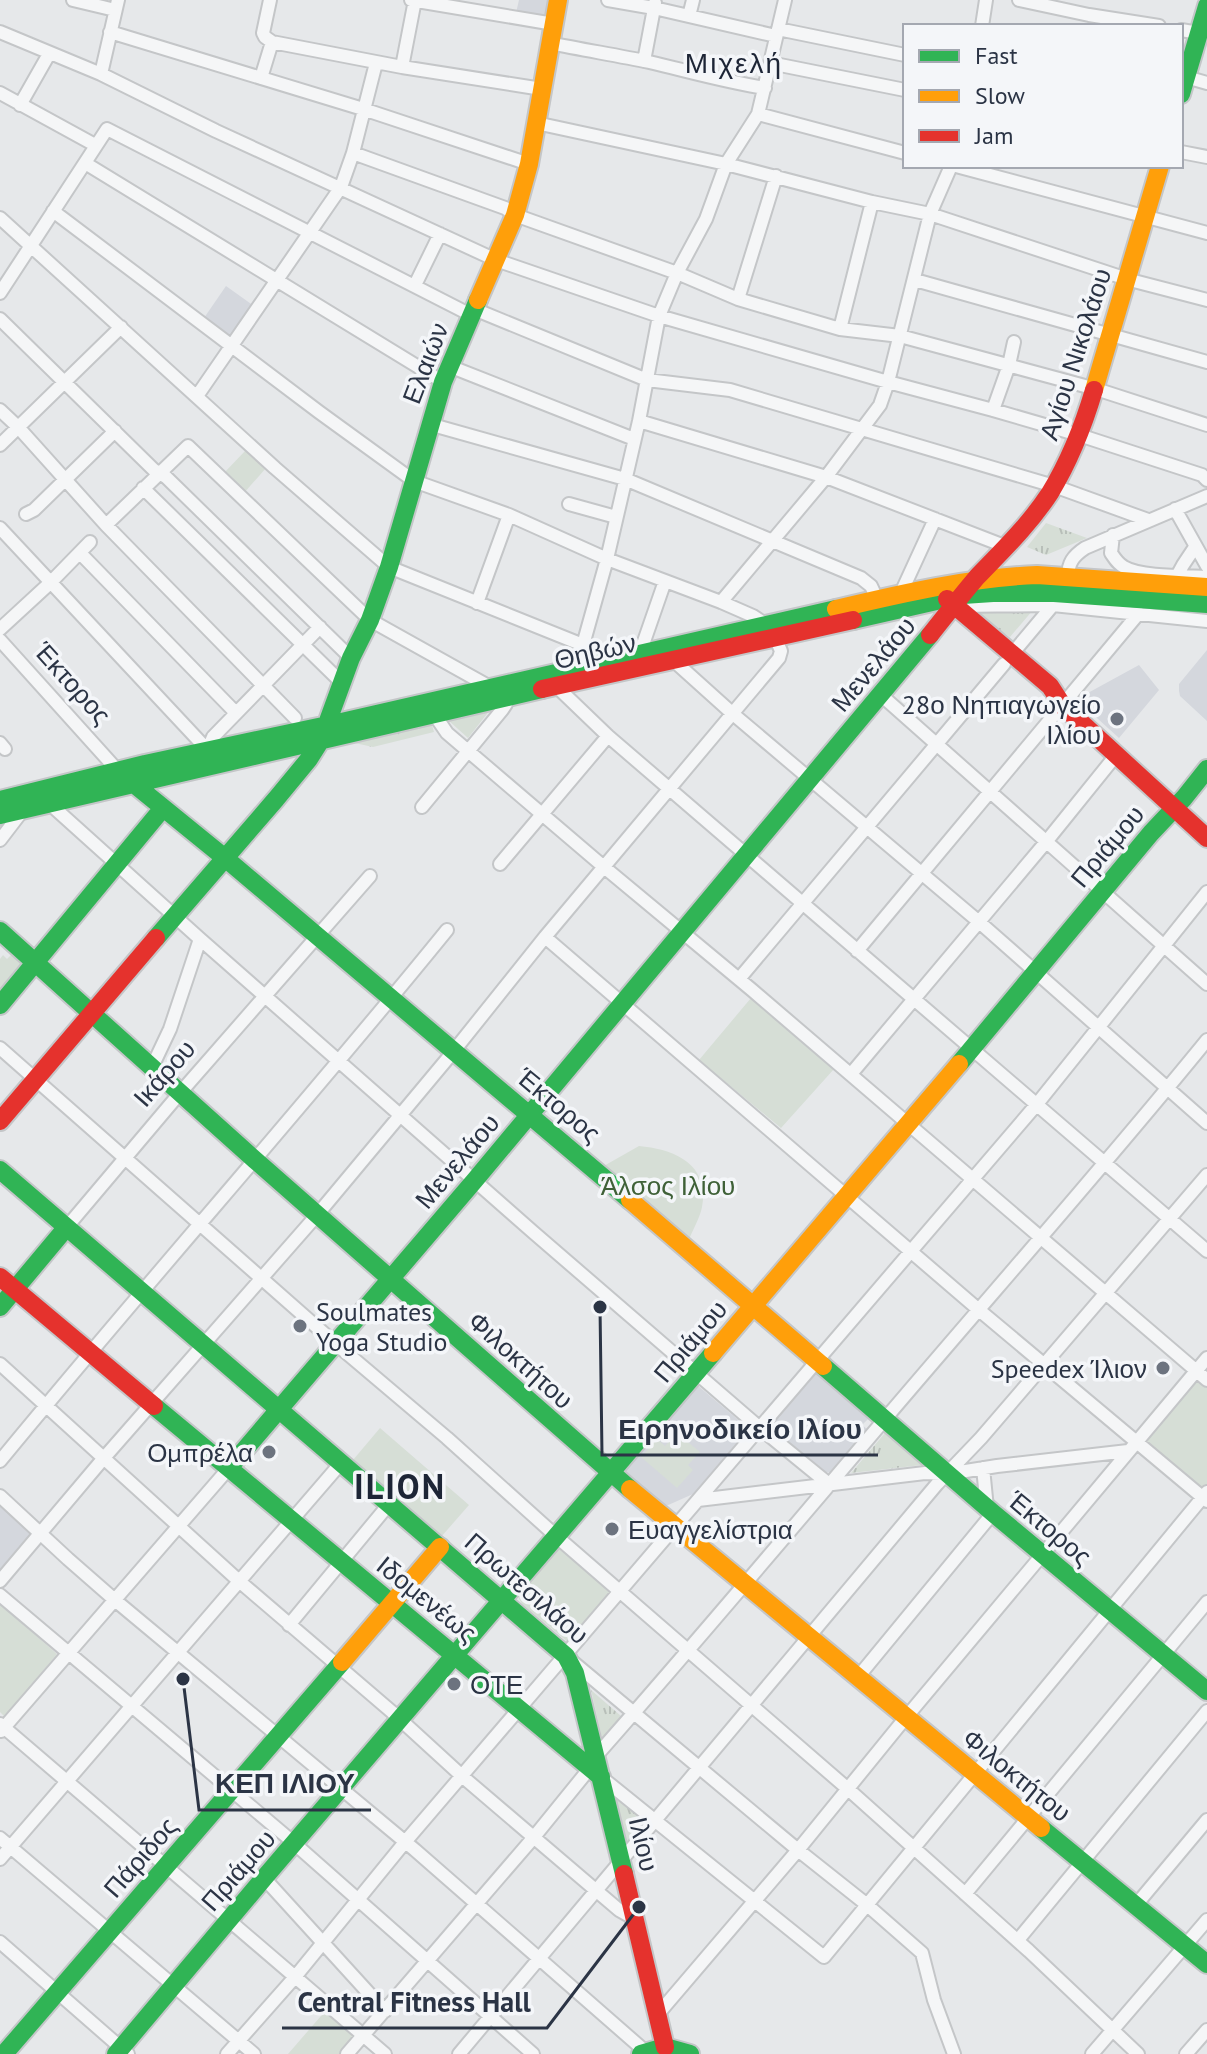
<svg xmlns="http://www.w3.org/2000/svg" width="1207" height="2054" viewBox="0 0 1207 2054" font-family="'PT Sans',sans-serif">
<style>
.built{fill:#d4d7dd}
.grass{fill:url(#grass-tufts)}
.park{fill:#d6ded6}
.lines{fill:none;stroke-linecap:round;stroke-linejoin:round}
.street-casing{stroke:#c4c6c8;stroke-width:16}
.fast-casing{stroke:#c4c6c8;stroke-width:22}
.slow-casing{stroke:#c4c6c8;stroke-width:22}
.jam-casing{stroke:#c4c6c8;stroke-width:22}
.street{stroke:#f5f6f7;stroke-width:12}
.fast{stroke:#30b455;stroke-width:18}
.slow{stroke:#ff9f0a;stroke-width:18}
.jam{stroke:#e5322d;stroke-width:18}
.poi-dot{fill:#6c737f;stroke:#f4f6f9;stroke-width:3}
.labels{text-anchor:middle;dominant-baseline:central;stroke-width:7;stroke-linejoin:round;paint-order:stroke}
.street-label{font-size:26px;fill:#2b3445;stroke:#f4f6f9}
.poi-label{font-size:26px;fill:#2b3445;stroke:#f4f6f9;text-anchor:end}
.park-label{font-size:26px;fill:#3f6138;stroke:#f4f6f9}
.neighbourhood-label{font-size:28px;letter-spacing:2px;fill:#1d2536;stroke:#f4f6f9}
.district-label{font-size:34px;font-weight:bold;letter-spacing:2px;fill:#1d2536;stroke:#f4f6f9}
.leader{fill:none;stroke:#2b3445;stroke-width:3}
.callout-dot{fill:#2b3445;stroke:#f4f6f9;stroke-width:3}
.callout-label{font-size:28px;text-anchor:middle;font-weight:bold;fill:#2b3445;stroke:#f4f6f9;stroke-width:7;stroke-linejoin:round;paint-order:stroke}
</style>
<defs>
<pattern id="grass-tufts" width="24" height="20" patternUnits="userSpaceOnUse" patternTransform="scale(2)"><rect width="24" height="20" fill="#d6ded6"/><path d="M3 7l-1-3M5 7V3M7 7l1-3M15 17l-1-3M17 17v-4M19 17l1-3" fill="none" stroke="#b8bfb9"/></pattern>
</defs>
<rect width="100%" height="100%" fill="#e6e8ea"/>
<path class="built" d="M519,0H548L545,17L516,13Z
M226,286L254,306L231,338L204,318Z
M1207,650V721L1180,696L1179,691V684Z
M1139,665L1159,690L1119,738L1076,699L1083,691L1086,694Z
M817,1372L869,1418L862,1425L867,1429L831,1473L821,1471L771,1426Z
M697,1385L749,1429L693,1494L666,1506L623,1472Z
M0,1505L31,1534L0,1571Z"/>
<path class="grass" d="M1046,523L1087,538L1046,555L1027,547Z
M980,610H1033L1010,637L979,616L978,612Z
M432,725L434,732L373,747L350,742Z
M885,1433L922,1465L851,1473Z
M591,1690L621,1716L602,1738Z
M615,1797L646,1821V1824L628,1844L625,1843Z"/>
<path class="park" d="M246,450L266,468L244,493L223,474Z
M490,710L468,738L448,720Z
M12,954L24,964L0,994V959L3,955L7,959Z
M751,998L834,1069L781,1128L699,1060Z
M639,1146C674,1149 710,1164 702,1207C700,1218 692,1231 688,1242L602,1167Z
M1194,1380H1200L1207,1387V1485L1203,1487L1197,1485L1149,1445L1147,1441L1149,1435Z
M380,1428L469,1505L441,1537L353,1460Z
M677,1433L700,1452L688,1465L693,1470L677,1488L641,1457L657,1439L665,1446Z
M557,1544L612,1591L569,1643L522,1604L516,1593Z
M0,1604L57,1654L5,1717L0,1712Z
M327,2009L358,2036L342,2054H288Z"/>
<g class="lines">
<defs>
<path id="street" d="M73,0L115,10
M270,0L263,33L265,37L272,42L402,67L542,89
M411,0L554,24
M608,0L654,8L776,36
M1019,0L1089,15L1159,26
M689,16L693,0
M982,26L986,0
M778,29L905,55
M1181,30L1199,33
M0,32L101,74L216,131L496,260L659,316L888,382L993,410L1079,435L1202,475L1207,480
M110,32L363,109L529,164
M550,43C583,50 616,55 649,62C688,71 726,82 765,88
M644,61L655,3
M770,63L905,90
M402,67L415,0
M101,74L118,0
M1186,77L1207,83
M261,78L272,42
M0,93L95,145
M20,105L49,54
M758,114L905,153
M536,123L726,164L872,202L930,214L1130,280L1207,300
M1181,152L1207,157
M353,153L505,208L515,215L677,273L738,299L840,329L900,336L1096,389L1207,425
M85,163L443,382
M956,166L1207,233
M53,211L319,412L414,481L509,515L607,559L721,602L753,616L765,624
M0,218L275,468L389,567L583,645
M915,280L1207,362
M415,285L440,234
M0,293L107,129L471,315
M738,299L776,176
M474,309L647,380L730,390L1054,486L1148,520
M0,319L154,470L166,477L351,658
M840,329L872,202
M449,366L634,439
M197,396L341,187L353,153L376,63
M0,410L18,427L106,525L295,718
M993,410L1009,365L1014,342
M639,421L826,477L1007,547
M429,424L625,479L861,578L871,586L877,599
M0,445L121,327
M143,488L341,682
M569,504L616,517
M1175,509L1207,566
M26,514L34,510L115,431
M106,525L188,446L370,620L490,687
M0,528L202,744L207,751L213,737L320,627
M1113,535L1111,553C1115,559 1118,564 1124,567C1140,577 1187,576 1207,577
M80,553L236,713
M1177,576L1183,565L1195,547
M1068,577C1068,563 1073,556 1085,548L1207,496
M901,593L935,519
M721,602L826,477L880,405L888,382L930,214L951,166
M477,603L509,515
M955,606L1053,605L1207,621
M0,629L50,583L90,542
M0,640L118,771
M640,653L665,581
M1012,654L1053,605
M673,660L733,714L978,921L1207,1123
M587,665L583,645L607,559L639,421L659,316L677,273L706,219L726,164L758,114L785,0
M556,686L608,736L1207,1251
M881,695L1207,984
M434,714L447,733L604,867L752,990L1207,1380
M0,743L5,749
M50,804L200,939L533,1232L760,1428L830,1485
M422,807L502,710L506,704L505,697
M0,840L23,810
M500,864L608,736
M545,937L979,1310L1207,1501
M857,951L1139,613
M739,979L1004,664
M0,1048L336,1344L447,1438L556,1536L848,1789L1029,1951L1138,2054
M152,1067L170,1029L200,939
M851,1074L1046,842L1117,754
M66,1228L180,1093L370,876
M0,1364L239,1581L392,1712L463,1777L619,1910L635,1919
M0,1461C147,1282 301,1110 447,930
M983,1468L987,1508
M0,1496L68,1559L116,1601L415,1850L646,2052
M698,1500L925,1473L947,1474L997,1466L1128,1451
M0,1581L103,1459L317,1215L453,1052L545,937L779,658L781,651L775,637
M0,1595L287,1837L533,2054
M289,1625L390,1503
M574,1663L798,1850L866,1904L922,1953L934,2000L954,2054
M858,1677L993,1513
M0,1724L385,2054
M1,1731L229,1468
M596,1756C694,1645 789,1532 885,1419C992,1293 1102,1169 1207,1040
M601,1777L824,1957L1207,1492
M0,1838L254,2054
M0,1859L341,1463
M264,1878L385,2011
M965,1894L1207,1602
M1136,1905L1207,1820
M1018,1940L1207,1711
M0,1942L128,2054
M658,2014L798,1850L898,1727L1207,1358
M227,2054L295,1977L405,1842L1037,1104L1207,892
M347,2054L534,1837L590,1768
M459,2054L937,1484L981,1438L1207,1175
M1092,2054L1207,1920
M1186,2054L1207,2030"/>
<path id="fast" d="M1181,94L1207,6
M853,620L963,595L993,593H1054L1207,604
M118,771L225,858L630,1200
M0,800L145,764L337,723L836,609
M0,815L542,689
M0,931L255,1160L630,1489
M156,938L276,799L309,759L321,740L351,658L370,620L389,567L443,382L478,300
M0,1005L163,808
M959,1064L1151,833L1184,798L1207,769
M0,1170L566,1656L575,1673L624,1874
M0,1307L66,1228
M823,1366L993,1513L1207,1691
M154,1406L601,1777
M229,1468L475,1180L930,635
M1041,1828L1207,1964
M4,2054L342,1662
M116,2054L264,1878L713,1353
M641,2054L665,2047L690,2054"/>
<path id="slow" d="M478,300L515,215L529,164L558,0
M1094,390L1160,166
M836,609C904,593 968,578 1037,575L1207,587
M630,1200L823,1366
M713,1353L959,1064
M630,1489L1041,1828
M342,1662L440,1547"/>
<path id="jam" d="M947,599L1050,686L1063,706L1207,838
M930,635C945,616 961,596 977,577C1003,550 1029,525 1050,493C1070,460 1083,427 1094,390
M542,689L853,620
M0,1121L156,938
M0,1277L154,1406
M624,1874L665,2047"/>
</defs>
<use href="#street" class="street-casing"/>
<use href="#fast" class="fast-casing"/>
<use href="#slow" class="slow-casing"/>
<use href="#jam" class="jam-casing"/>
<use href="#street" class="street"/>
<use href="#fast" class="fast"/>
<use href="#slow" class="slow"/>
<use href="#jam" class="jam"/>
</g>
<g class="poi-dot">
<circle cx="1117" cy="719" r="8"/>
<circle cx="300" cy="1326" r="8"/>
<circle cx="1163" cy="1368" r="8"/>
<circle cx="269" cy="1452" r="8"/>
<circle cx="612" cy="1529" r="8"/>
<circle cx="454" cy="1684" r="8"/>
</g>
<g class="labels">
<g class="street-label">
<text transform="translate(1075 354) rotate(-72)">Αγίου Νικολάου</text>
<text transform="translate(425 363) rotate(-69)">Ελαιών</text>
<text transform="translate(595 651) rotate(-13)">Θηβών</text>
<text transform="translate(873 664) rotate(-50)">Μενελάου</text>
<text transform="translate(73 683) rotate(48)">Έκτορος</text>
<text transform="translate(1107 846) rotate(-50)">Πριάμου</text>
<text transform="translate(164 1073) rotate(-49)">Ικάρου</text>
<text transform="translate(559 1105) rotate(40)">Έκτορος</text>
<text transform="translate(457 1161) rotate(-50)">Μενελάου</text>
<text transform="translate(690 1341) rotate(-50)">Πριάμου</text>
<text transform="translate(521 1360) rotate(42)">Φιλοκτήτου</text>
<text transform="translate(1050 1528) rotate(40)">Έκτορος</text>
<text transform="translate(527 1588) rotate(41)">Πρωτεσιλάου</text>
<text transform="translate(427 1599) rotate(39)">Ιδομενέως</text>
<text transform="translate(1017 1775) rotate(39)">Φιλοκτήτου</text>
<text transform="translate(644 1844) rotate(77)">Ιλίου</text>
<text transform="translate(140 1857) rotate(-49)">Πάριδος</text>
<text transform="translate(238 1870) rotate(-49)">Πριάμου</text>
</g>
<g class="poi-label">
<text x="1101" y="704">28ο Νηπιαγωγείο<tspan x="1101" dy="30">Ιλίου</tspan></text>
<text x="316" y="1311" text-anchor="start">Soulmates<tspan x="316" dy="30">Yoga Studio</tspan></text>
<text x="1147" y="1368">Speedex Ίλιον</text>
<text x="253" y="1452">Ομπρέλα</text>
<text x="628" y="1529" text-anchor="start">Ευαγγελίστρια</text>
<text x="470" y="1684" text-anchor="start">ΟΤΕ</text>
</g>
<g class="park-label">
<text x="668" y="1185">Άλσος Ιλίου</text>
</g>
<g class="neighbourhood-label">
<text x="734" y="62">Μιχελή</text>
</g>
<g class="district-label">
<text x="400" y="1486">ILION</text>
</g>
</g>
<path class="leader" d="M600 1307L602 1455H878M183 1679L199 1810H371M639 1907L547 2028H282"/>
<g class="callout-dot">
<circle cx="600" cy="1307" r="8"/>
<circle cx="183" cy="1679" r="8"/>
<circle cx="639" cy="1907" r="8"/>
</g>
<g class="callout-label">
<text x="740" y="1439">Ειρηνοδικείο Ιλίου</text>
<text x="285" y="1793">ΚΕΠ ΙΛΙΟΥ</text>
<text x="414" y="2012">Central Fitness Hall</text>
</g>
<rect x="903" y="24" width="280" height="144" fill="#f4f6f9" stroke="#a4a8b1" stroke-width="2"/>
<rect x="919" y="50" width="40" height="12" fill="#30b455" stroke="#a4a8b1" stroke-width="2"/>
<text x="975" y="64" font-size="24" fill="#2b3445">Fast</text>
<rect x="919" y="90" width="40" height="12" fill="#ff9f0a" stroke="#a4a8b1" stroke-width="2"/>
<text x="975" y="104" font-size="24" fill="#2b3445">Slow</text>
<rect x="919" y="130" width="40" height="12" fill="#e5322d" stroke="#a4a8b1" stroke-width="2"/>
<text x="975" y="144" font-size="24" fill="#2b3445">Jam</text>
</svg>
